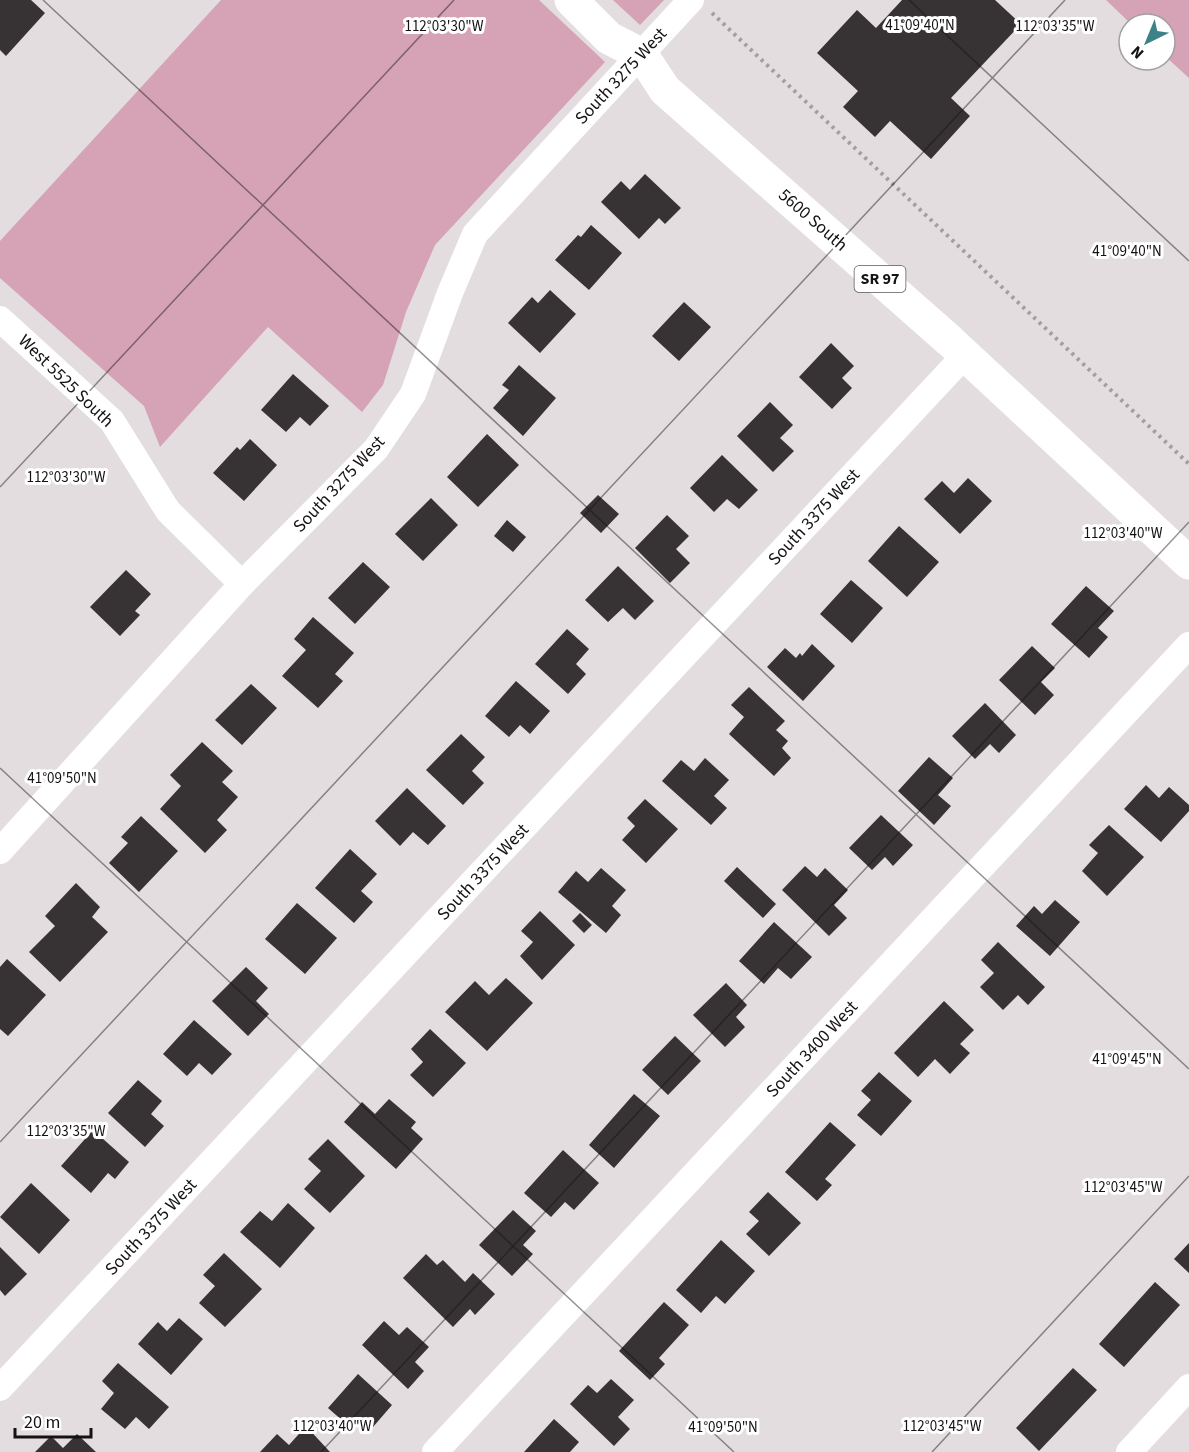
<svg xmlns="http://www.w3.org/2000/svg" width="1189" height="1452" viewBox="0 0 1189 1452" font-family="'Source Sans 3',sans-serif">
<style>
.green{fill:#d5a2b6}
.building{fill:#373234}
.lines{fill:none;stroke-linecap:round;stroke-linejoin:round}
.path{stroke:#a39ea0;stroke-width:4;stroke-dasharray:3 4.5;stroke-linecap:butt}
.street{stroke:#fff;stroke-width:26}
.primary{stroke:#fff;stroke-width:33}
.ticks{fill:none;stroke:#141213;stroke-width:1.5;stroke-opacity:0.45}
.labels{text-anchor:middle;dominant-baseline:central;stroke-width:6;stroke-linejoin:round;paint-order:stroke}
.shield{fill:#fff;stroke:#5a595a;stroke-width:1.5}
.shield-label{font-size:16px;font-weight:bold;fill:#141213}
.street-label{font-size:18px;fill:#141213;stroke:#fff}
.ticks-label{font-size:15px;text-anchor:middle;fill:#141213;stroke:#fff;stroke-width:6;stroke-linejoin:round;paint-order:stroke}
</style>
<rect width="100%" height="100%" fill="#e3dddf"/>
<path class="green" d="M221,0H539L605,62L435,245L406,312L383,385L362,412L268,327L160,447L144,406L0,278V241Z
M613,0H664L640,25Z
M1106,0H1189V78L1165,56V24H1131Z"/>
<path class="building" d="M0,0H31L45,13L6,56L0,50Z
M902,0H995L1021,24L951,98L970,116L931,159L890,121L875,137L843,107L858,91L817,53L857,10L876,28Z
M645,174L681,208L665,224L659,218L639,239L601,202L621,181L630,190Z
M591,225L622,253L589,290L555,260L578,235L581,237Z
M550,290L576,314L540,353L508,323L532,297L538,303Z
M684,302L711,327L679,361L652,336Z
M831,343L854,366L842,378L852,388L832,409L799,377Z
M519,365L556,398L523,436L493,408L509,390L502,385Z
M293,374L329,406L310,426L300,417L286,432L261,410Z
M770,402L793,425L780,438L794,451L773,472L737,436Z
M487,434L519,465L478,507L447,477Z
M250,439L277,465L244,501L213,473L237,447L240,450Z
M722,455L758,490L739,509L727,499L714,512L690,488Z
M968,478L992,501L960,534L924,499L942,481L954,493Z
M598,495L619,514L601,533L580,513Z
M431,498L458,525L423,561L395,534Z
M667,515L689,536L676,549L690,563L670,583L635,548Z
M507,520L526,537L513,552L494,536Z
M899,526L939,562L907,597L868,561Z
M363,562L390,587L355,624L328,598Z
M618,566L654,601L635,620L623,608L608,622L585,600Z
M126,570L151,594L135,611L140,615L120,636L90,607Z
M851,580L883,608L852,643L820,614Z
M1086,586L1114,611L1098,628L1108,637L1089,658L1051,624Z
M313,617L354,653L335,674L343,681L318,708L282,676L306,650L294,639Z
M567,629L589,649L576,664L586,674L568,694L535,664Z
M812,644L835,666L803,701L767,667L785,648L796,658L800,653L802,656Z
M1032,646L1055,668L1041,682L1054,695L1035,715L999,680Z
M516,681L550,711L530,734L520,725L509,737L485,716Z
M251,684L277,708L242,745L215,720Z
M749,687L785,721L776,730L788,741L782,748L791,758L774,776L729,734L744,717L731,705Z
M985,703L1016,735L999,753L990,744L975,759L952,736Z
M461,734L485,757L472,771L484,783L463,805L426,770Z
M202,742L233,771L222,782L238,797L217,820L227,830L205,853L160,809L181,786L170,775Z
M929,757L953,778L938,795L951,806L934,825L898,791Z
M705,758L729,780L714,796L727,808L711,825L662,781L681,760L694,771Z
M1146,785L1159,798L1169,787L1189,805V811L1161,842L1124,809Z
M407,788L446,826L428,845L413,832L400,846L375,821Z
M645,799L678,829L646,863L622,840L635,826L627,818Z
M881,815L913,845L893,866L885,857L872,870L849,848Z
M141,816L178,851L139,892L109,863L128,843L121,837Z
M1109,825L1144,857L1107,896L1082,871L1098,853L1089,845Z
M350,849L377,874L361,891L373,902L354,923L315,888Z
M805,866L817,877L825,868L848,890L834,905L847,918L829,936L782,890Z
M737,867L776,904L763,918L724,881Z
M601,868L626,890L612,906L621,915L606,933L558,892L576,871L588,882Z
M76,883L100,907L92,917L108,932L60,982L29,952L55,926L45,916Z
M1055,900L1080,922L1050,956L1016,926L1034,906L1042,914Z
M297,903L337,938L305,974L265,939Z
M540,911L575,945L542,980L520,956L533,942L521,931Z
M580,913L592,925L584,933L572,921Z
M774,922L812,957L791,979L778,968L764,984L739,961Z
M998,942L1045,987L1028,1005L1018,995L1003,1010L980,987L994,973L981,960Z
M7,959L46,995L8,1036L0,1029V967Z
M246,967L268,988L256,1001L269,1014L248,1036L212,1001Z
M506,978L533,1003L487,1051L445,1012L475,981L489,995Z
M726,983L747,1005L736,1017L745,1027L725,1047L693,1015Z
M944,1001L974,1030L960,1044L970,1053L950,1074L935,1059L918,1077L894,1053Z
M194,1020L232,1054L212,1075L199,1063L187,1076L163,1054Z
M430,1029L466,1063L433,1097L410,1075L423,1062L411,1049Z
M675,1036L701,1061L668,1095L642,1070Z
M879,1072L912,1101L881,1136L857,1115L871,1100L861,1091Z
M138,1080L162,1101L151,1114L164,1126L145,1147L108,1113Z
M634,1094L660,1116L614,1168L589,1145Z
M389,1099L416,1122L411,1128L423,1139L396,1169L344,1122L362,1102L375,1114Z
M830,1122L856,1145L825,1179L832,1185L817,1201L785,1172Z
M93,1130L129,1162L115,1179L108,1173L91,1193L61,1166Z
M328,1139L365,1176L330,1213L304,1189L321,1171L308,1159Z
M563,1150L599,1183L574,1210L565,1202L551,1217L524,1193Z
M31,1183L70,1220L39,1254L0,1217Z
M768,1192L801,1223L769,1256L746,1234L759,1221L749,1212Z
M288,1203L315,1228L280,1268L240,1232L260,1211L272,1221Z
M513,1210L536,1231L523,1245L533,1254L512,1276L479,1245Z
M721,1240L755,1271L725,1304L716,1296L701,1313L676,1290Z
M1189,1243V1273L1174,1259Z
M0,1247L27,1274L5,1296L0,1290Z
M224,1253L262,1289L225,1327L199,1303L215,1286L203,1275Z
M426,1254L437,1265L443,1260L465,1282L473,1273L495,1294L475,1315L470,1309L453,1327L403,1278Z
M1155,1282L1180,1305L1124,1367L1099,1344Z
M664,1302L689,1325L659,1358L665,1364L650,1380L619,1351Z
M179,1318L203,1339L171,1375L138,1344L158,1322L167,1331Z
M384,1321L399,1335L407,1327L429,1347L415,1362L424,1371L408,1389L362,1345Z
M118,1363L169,1407L149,1429L136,1417L125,1429L101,1409L114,1393L102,1381Z
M1073,1368L1097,1390L1039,1451L1016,1428Z
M358,1374L392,1405L373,1427L363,1418L352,1429L328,1408Z
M611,1379L634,1400L618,1417L630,1429L614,1446L570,1404L588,1385L597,1393Z
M554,1419L579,1442L570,1452H524Z
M306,1426L330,1452H260L277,1434L289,1445Z
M77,1434L96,1452H35L51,1436L63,1448Z"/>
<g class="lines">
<path class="path" d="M712,13L1189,464"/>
<path class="street" d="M0,319L112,421L168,511L242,584
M0,851L242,584L376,449L413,394L450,293L475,234L691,0
M0,1388L965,355
M435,1452L1189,645
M1129,1452L1189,1387"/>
<path class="primary" d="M571,0L609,38L642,55L665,90L950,341L1189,563"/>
</g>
<path class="ticks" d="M43,0L1189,1069M909,0L1189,261M0,487L454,0M0,768L734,1452M0,1142L1065,0M321,1452L1189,522M932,1452L1189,1176"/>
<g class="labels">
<rect class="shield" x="854.5" y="266" width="51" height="26" rx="4.5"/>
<g class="shield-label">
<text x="880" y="279">SR 97</text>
</g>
<g class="street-label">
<text transform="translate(621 76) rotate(-47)">South 3275 West</text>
<text transform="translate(813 220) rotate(41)">5600 South</text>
<text transform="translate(66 381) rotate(44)">West 5525 South</text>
<text transform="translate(339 484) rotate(-47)">South 3275 West</text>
<text transform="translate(814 517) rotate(-47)">South 3375 West</text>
<text transform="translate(483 872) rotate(-47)">South 3375 West</text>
<text transform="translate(812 1049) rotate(-47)">South 3400 West</text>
<text transform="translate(151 1227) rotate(-47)">South 3375 West</text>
</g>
</g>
<g class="ticks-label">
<text x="920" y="30">41°09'40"N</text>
<text x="444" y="31">112°03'30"W</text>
<text x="1055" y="31">112°03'35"W</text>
<text x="1127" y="256">41°09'40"N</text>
<text x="66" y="482">112°03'30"W</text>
<text x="1123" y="538">112°03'40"W</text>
<text x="62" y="783">41°09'50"N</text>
<text x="1127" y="1064">41°09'45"N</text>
<text x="66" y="1136">112°03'35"W</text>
<text x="1123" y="1192">112°03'45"W</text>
<text x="332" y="1431">112°03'40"W</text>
<text x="942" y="1431">112°03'45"W</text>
<text x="723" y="1432">41°09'50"N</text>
</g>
<g transform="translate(1147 42) rotate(223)"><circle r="28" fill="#ffffff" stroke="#a1a0a1" stroke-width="1.5"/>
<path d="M0-4.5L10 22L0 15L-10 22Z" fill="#3b8389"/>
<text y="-9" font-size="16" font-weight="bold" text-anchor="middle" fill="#141213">N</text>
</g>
<path d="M15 1428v9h76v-9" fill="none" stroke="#141213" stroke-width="3"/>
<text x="24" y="1428" font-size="18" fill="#141213" stroke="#ffffff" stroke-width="4.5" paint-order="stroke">20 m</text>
</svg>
